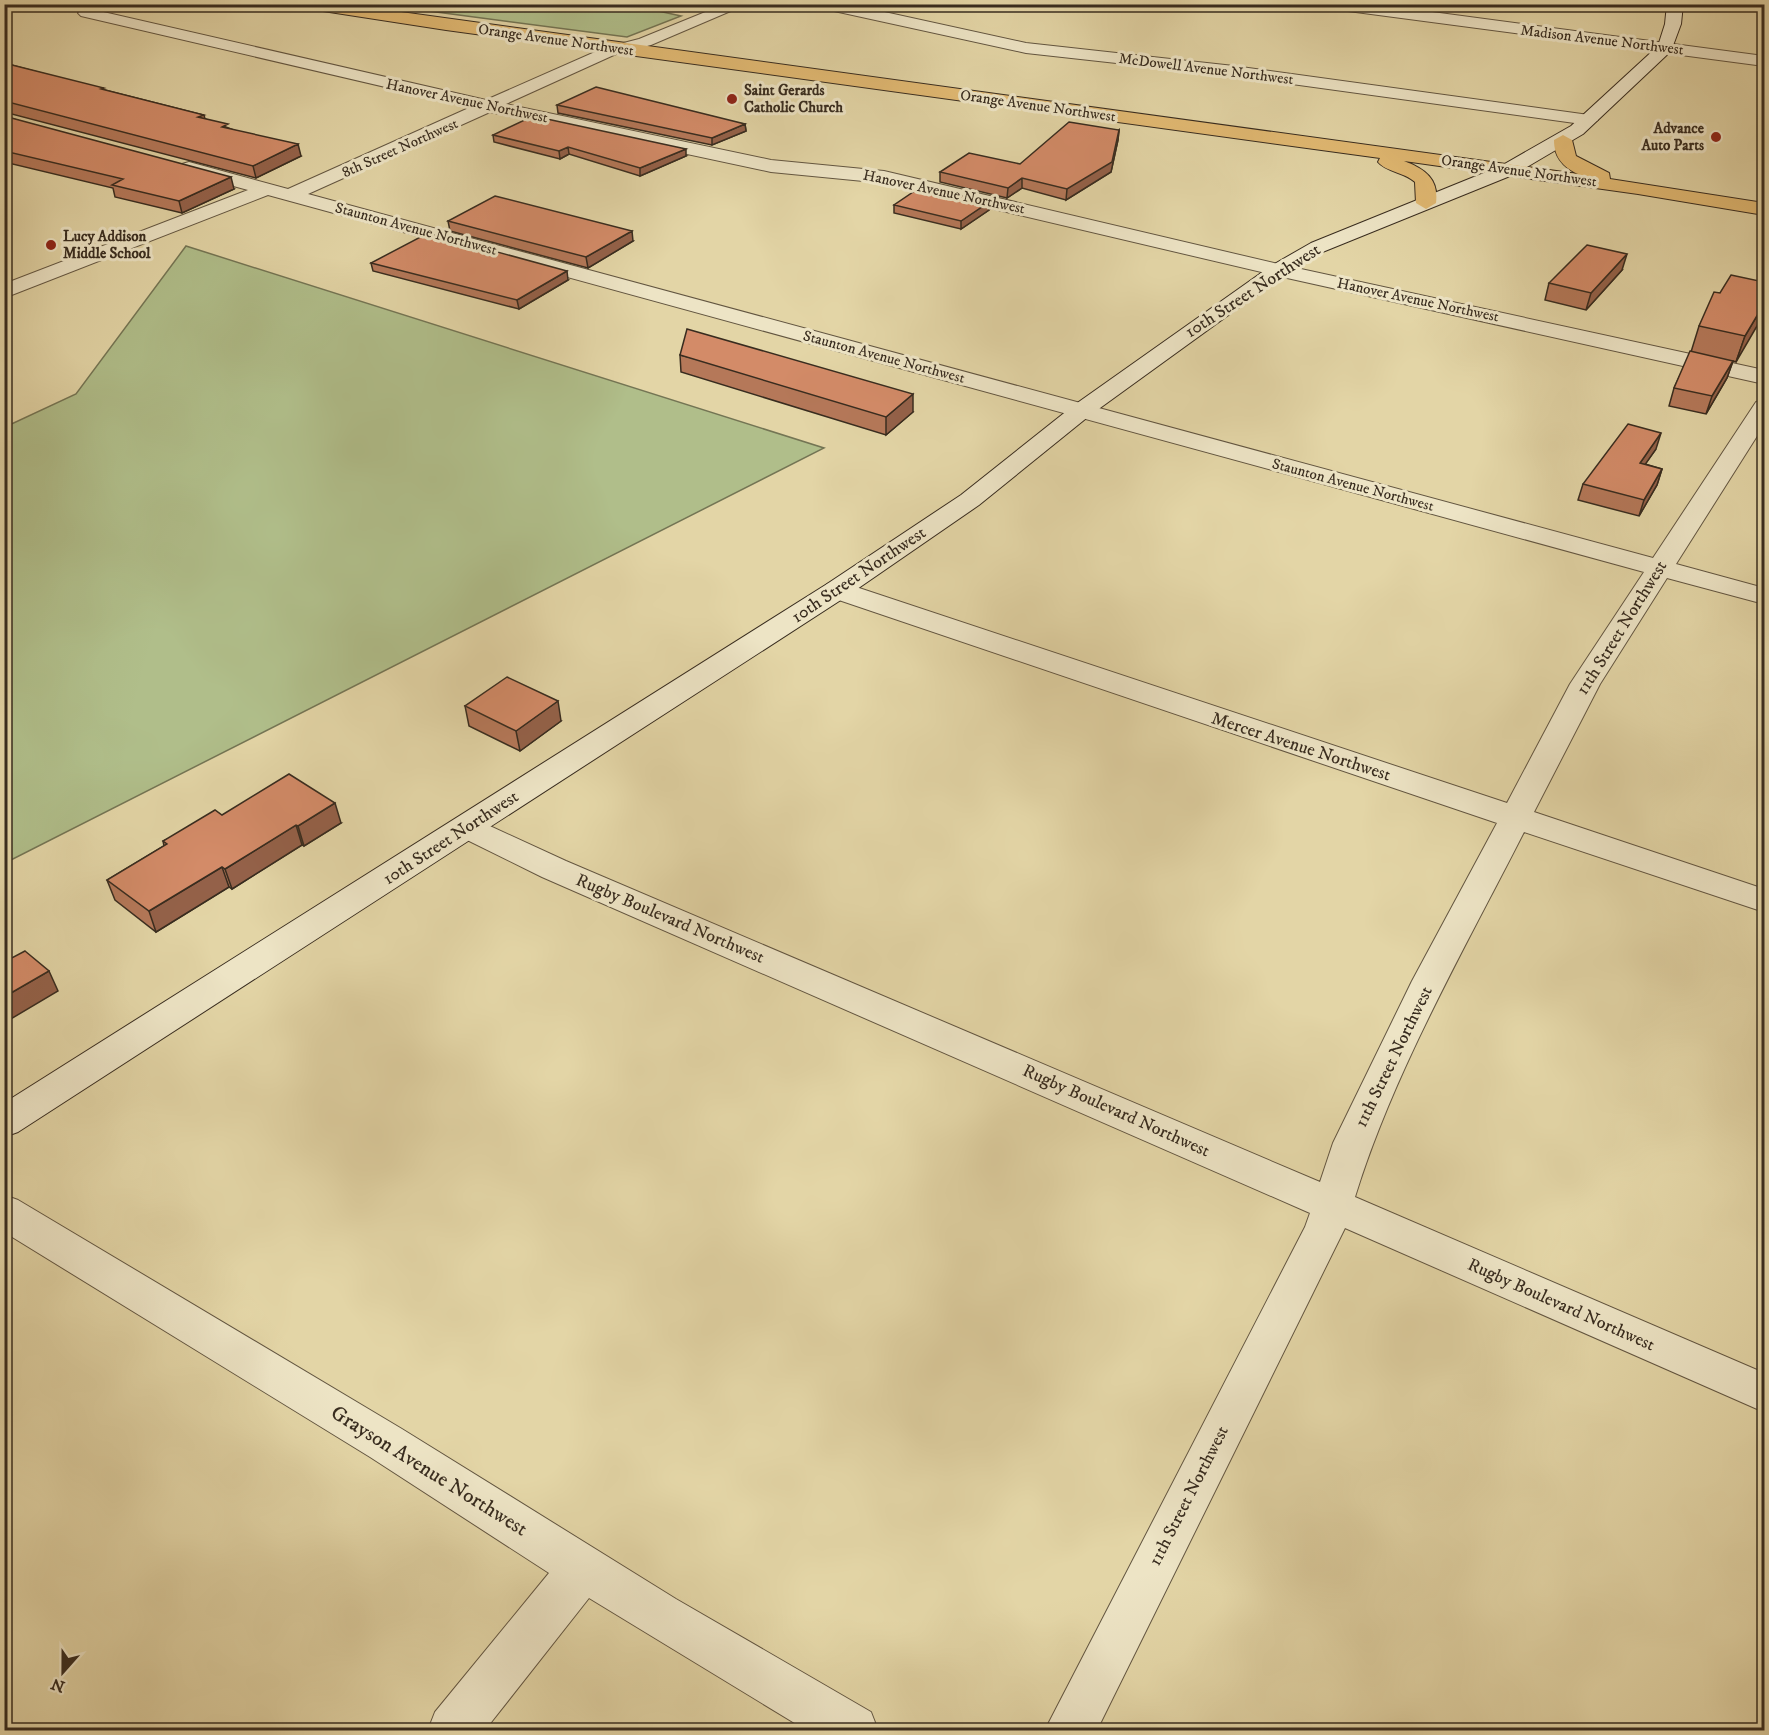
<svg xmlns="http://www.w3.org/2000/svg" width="1769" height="1735" viewBox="0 0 1769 1735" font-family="'IM FELL DW Pica',serif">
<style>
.green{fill:#b0be8a;stroke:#747554;stroke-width:1.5}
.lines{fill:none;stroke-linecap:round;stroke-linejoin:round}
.street-casing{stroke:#635641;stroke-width:2}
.secondary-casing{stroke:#382c1f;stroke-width:2}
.primary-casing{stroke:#382c1f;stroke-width:2}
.street{fill:#ede4c5;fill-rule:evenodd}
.secondary{fill:#ede4c5;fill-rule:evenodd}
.primary{fill:#e2ba73;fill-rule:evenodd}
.wall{fill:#b57859;stroke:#382c1f;stroke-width:1.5}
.shaded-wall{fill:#946149;stroke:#382c1f;stroke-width:1.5}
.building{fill:#d38b68;stroke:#382c1f;stroke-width:1.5}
.poi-dot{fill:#8f2418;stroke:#ede4c5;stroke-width:2}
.labels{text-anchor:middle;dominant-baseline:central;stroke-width:6;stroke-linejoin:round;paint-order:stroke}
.far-street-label{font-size:15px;fill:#382c1f;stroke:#ede4c5}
.far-poi-label{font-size:15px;font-weight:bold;fill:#382c1f;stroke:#ede4c5;text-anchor:start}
.street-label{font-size:18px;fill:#382c1f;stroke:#ede4c5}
.near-street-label{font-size:21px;fill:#382c1f;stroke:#ede4c5}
</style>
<rect width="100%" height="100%" fill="#e3d5a6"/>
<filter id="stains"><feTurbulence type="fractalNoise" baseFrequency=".00333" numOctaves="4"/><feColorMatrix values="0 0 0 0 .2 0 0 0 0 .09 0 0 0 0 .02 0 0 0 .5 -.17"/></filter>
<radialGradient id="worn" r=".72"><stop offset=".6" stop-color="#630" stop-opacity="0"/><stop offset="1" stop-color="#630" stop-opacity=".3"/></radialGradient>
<path class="green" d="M631,5L681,16L627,37L383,5Z
M186,246L824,448L5,863V427L76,394Z"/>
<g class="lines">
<defs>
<path id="street" d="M725,4H747L651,45L616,54L506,104L771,160L884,171L1278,264L1764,370V384L1278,276L884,183L771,172L490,112L308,194L1653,558L1756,402L1764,400V425L1676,564L1764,588V604L1667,578L1600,684L1534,812L1764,889V912L1524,832C1465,948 1393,1073 1355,1197L1764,1373V1412L1345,1228L1097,1730H1045L1305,1227L1310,1213L542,877L457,835L452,828L457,821L468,817L479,821L566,861L1320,1182L1333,1143L1412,981L1497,823L827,596L823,590L827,584L837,582L847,584L1507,803L1570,684L1644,572L268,195L4,298V284L248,190L182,172L180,168L182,164L189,162L288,189L471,107L81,16L78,13L81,10L86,8L486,100L604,48L639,39Z
M818,4H848L1026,43L1234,66L1589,115L1598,120L1589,125L1234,76L1026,53L825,9Z
M1326,4H1372L1764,56V66L1333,9Z
M4,1195L18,1200L402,1429L676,1599L871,1712L878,1730H806L589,1598L485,1730H428L435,1712L549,1573L370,1457L4,1232Z"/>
<path id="secondary" d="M1667,4H1683L1681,24L1671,51L1583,134L1515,174L1325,251L1285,274L1089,416L979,505L847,596L18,1132L4,1137V1103L827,584L961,495L1073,406L1271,266L1311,243L1501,166L1571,126L1658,46L1665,24Z"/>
<path id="primary" d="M303,4H343L1578,174C1563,167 1554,157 1554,140L1563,135L1572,140L1576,156L1609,173L1610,179L1764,203V215L1638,194L1404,161C1425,169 1439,179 1436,203L1426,209L1416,203L1415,182C1404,172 1386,172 1378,162L1380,158L446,30L310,9Z"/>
</defs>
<use href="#street" class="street-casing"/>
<use href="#secondary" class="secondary-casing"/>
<use href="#primary" class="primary-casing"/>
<use href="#street" class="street"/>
<use href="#secondary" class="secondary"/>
<use href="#primary" class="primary"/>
</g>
<path class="wall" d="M4,63L105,90L204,115L205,119L301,156L256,178L4,112Z
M557,105L745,124L746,131L712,145L558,113Z
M4,116L234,189L182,213L115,197L113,188L4,162Z
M1119,130L1118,140L1111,172L1066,200L1022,188L1007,198L940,182V172L1020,164Z
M493,135L686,156L640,176L569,154L560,159L494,142Z
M894,205L989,210L961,229L894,213Z
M448,221L633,241L588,268L450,231Z
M371,263L568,280L519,309L373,271Z
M1622,270L1586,310L1545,300L1549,283Z
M1764,282L1736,362L1733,361L1727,378L1706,414L1669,406L1674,388L1691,352L1699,326L1720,293Z
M680,355L913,412L886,435L681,372Z
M1656,449L1645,464L1662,469L1657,485L1639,516L1578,500L1583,484Z
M465,706L561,721L520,751L469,726Z
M222,815L341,823L304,846L302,845L232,889L229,887L156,932L115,900L107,880L164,846L163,841Z"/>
<path class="shaded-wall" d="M745,124L746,131L712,145V138Z
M1119,130L1118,140L1111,172L1066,200L1067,189Z
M298,144L301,156L256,178L253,166Z
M568,147L569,154L560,159L559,151Z
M686,149V156L640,176V168Z
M231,177L234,189L182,213L179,201Z
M1022,178V188L1007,198L1008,188Z
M989,202V210L961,229V221Z
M632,231L633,241L588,268L586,257Z
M1627,254L1622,270L1586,310L1591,293Z
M567,271L568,280L519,309L517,300Z
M1764,304V314L1736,362L1745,336Z
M1733,361L1727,378L1706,414L1712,396Z
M913,394V412L886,435V417Z
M1661,433L1656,449L1635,479L1640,463Z
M1662,469L1657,485L1639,516L1644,500Z
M558,701L561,721L520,751L516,731Z
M335,803L341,823L304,846L298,826Z
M296,825L302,845L232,889L225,869Z
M222,867L229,887L156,932L149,911Z
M49,971L58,991L4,1023V997Z"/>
<path class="building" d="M4,63L104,88L101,89L204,115L198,117L228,124L222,127L298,144L253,166L4,101Z
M596,87L745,124L712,138L557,105Z
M4,116L231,177L179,201L112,185L123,179L4,151Z
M533,116L686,149L640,168L568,147L559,151L493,135Z
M1069,122L1119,130L1112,162L1067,189L1022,178L1008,188L940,172L969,153L1020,164Z
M922,186L989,202L961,221L894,205Z
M495,196L632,231L586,257L448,221Z
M428,233L567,271L517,300L371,263Z
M1587,245L1627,254L1591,293L1549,283Z
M1731,275L1764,282V304L1745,336L1699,326L1714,292L1720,293Z
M687,329L913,394L886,417L680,355Z
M1690,351L1733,361L1712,396L1674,388Z
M1628,424L1661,433L1640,463L1662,469L1644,500L1583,484Z
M507,677L558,701L516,731L465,706Z
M289,774L335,803L298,826L296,825L225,869L222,867L149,911L107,880L167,844L163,841L215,810L222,815Z
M25,951L49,971L4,997V955L10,959Z"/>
<g class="poi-dot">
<circle cx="732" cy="99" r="6"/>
<circle cx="1716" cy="137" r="6"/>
<circle cx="51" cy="245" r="6"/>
</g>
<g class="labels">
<g class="far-street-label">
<text transform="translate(556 40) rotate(8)">Orange Avenue Northwest</text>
<text transform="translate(1602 40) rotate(7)">Madison Avenue Northwest</text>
<text transform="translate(1206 69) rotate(7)">McDowell Avenue Northwest</text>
<text transform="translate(467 101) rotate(12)">Hanover Avenue Northwest</text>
<text transform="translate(1038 106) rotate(8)">Orange Avenue Northwest</text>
<text transform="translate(400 148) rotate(-24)">8th Street Northwest</text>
<text transform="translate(1519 171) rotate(8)">Orange Avenue Northwest</text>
<text transform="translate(944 192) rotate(12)">Hanover Avenue Northwest</text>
<text transform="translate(416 229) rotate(15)">Staunton Avenue Northwest</text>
<text transform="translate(1418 300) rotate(12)">Hanover Avenue Northwest</text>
<text transform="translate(884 357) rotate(15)">Staunton Avenue Northwest</text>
<text transform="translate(1353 485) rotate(15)">Staunton Avenue Northwest</text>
</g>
<g class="far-poi-label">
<text x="744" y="90">Saint Gerards<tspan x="744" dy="17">Catholic Church</tspan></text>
<text x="1704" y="128" text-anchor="end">Advance<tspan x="1704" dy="17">Auto Parts</tspan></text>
<text x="63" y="236">Lucy Addison<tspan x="63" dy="17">Middle School</tspan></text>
</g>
<g class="street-label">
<text transform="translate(1253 291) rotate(-33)">10th Street Northwest</text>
<text transform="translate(859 575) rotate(-34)">10th Street Northwest</text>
<text transform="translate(1622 628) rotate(-58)">11th Street Northwest</text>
<text transform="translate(1301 747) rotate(18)">Mercer Avenue Northwest</text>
<text transform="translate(451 838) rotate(-33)">10th Street Northwest</text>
<text transform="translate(670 919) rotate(23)">Rugby Boulevard Northwest</text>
<text transform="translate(1394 1057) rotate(-64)">11th Street Northwest</text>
<text transform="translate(1116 1111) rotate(24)">Rugby Boulevard Northwest</text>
<text transform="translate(1561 1305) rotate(24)">Rugby Boulevard Northwest</text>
<text transform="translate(1189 1496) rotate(-63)">11th Street Northwest</text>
</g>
<g class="near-street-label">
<text transform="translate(429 1471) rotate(32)">Grayson Avenue Northwest</text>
</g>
</g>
<rect width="1769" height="1735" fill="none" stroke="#e3d5a6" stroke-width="24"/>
<rect x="6" y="6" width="1757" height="1723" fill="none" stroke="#382c1f" stroke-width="3"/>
<rect x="12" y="12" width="1745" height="1711" fill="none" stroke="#382c1f" stroke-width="1.5"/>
<g transform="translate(63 1672) rotate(201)" stroke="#ede4c5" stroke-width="4.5" paint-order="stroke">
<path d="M0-4.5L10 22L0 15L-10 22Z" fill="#382c1f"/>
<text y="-9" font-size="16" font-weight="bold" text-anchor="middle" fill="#382c1f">N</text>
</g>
<rect width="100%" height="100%" filter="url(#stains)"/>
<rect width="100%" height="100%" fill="url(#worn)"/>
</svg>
